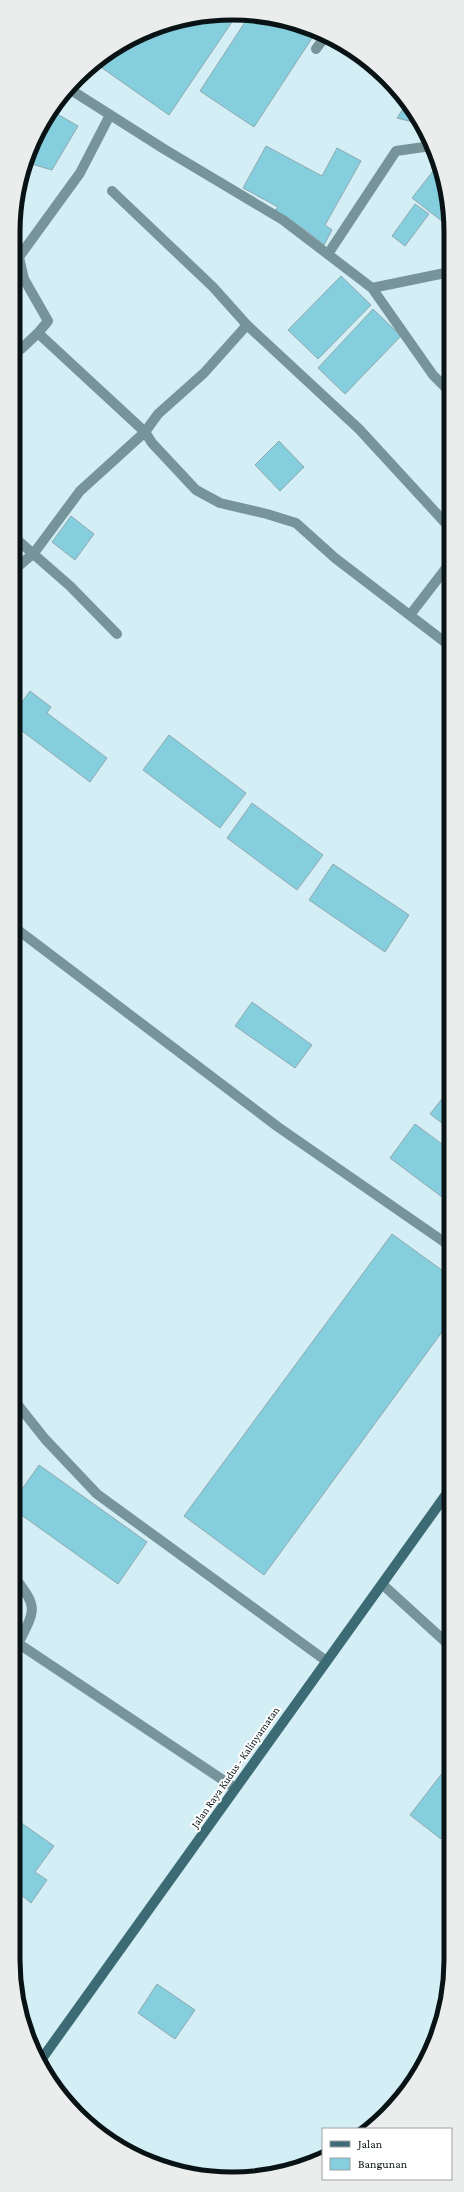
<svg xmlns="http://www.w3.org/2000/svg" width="464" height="2192" viewBox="0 0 464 2192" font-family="'Crimson Pro',serif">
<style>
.building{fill:#84cede;stroke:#90aaaf}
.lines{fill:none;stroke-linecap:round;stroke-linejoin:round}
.service{stroke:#76949a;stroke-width:10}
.minor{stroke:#76949a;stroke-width:10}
.tertiary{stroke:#76949a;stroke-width:10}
.secondary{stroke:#3d6b75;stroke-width:10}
.labels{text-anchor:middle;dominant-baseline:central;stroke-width:4;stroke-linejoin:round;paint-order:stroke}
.street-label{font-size:11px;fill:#091315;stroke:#fff}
.rim{fill:none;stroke:#091315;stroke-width:5}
</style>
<rect width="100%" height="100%" fill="#d3eef4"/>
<path class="building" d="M260,15L316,32L254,127L200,91L249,16Z
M236,16L169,115L95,63L99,58L175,21Z
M406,104L421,124L397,118Z
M52,111L78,126L52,170L28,163L42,123Z
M266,146L322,176L337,148L361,161L325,225L332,230L324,245L308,232L275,210L278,207L243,188Z
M437,166L451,217L447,225L412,198Z
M415,204L429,214L405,246L392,236Z
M341,276L371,305L318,359L288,330Z
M373,309L401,336L345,394L318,368Z
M279,441L304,467L280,491L255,465Z
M71,516L94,534L75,560L52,542Z
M30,691L51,707L47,713L107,758L90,782L14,725V713Z
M169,735L246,793L220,828L143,770Z
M252,803L323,855L297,890L227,838Z
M333,864L409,915L385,952L309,900Z
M252,1002L312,1045L295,1068L235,1026Z
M449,1090L450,1091V1129L430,1114Z
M415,1124L450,1150V1203L390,1158Z
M392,1234L450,1276V1321L264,1575L184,1516Z
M39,1465L147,1542L118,1584L13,1509V1502Z
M447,1767L449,1769V1828L441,1839L410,1815Z
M13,1817L54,1846L35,1872L47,1880L31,1903L20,1894L13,1903Z
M157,1984L195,2010L175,2039L138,2013Z"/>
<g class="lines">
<path class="service" d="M316,49L326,35
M14,927L278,1127L450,1246
M14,1400L45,1439L97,1494L325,1660"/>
<path class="minor" d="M71,90L164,149L283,220L372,288L433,375L450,392
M112,191L213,287L247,325L359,429L450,528
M328,254L396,151L431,146
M372,288L450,272
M38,333L48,321L24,279L19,257L80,173L110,115
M15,352L21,349L38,333L145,432L158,414L204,373L247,325
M14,537L70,586L117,634
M14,570L34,553L80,491L145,432L152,443L196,490L220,503L267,514L296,523L335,558L450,646
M410,615L450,563
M13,1575C37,1607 37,1607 19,1642
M13,1640L235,1788"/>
<path class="tertiary" d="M382,1584L449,1645"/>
<path class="secondary" d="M41,2060L450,1489"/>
</g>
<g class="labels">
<g class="street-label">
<text transform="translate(235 1767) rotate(-55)">Jalan Raya Kudus - Kalinyamatan</text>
</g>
</g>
<path d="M0 0H464V2192H0ZM232 20H232A212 212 0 0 1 444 232V1960A212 212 0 0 1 232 2172H232A212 212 0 0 1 20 1960V232A212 212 0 0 1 232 20Z" fill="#ebecec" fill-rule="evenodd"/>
<path class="rim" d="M232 20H232A212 212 0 0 1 444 232V1960A212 212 0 0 1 232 2172H232A212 212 0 0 1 20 1960V232A212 212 0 0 1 232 20Z"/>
<rect x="322" y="2128" width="130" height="52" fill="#ffffff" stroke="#9da1a1"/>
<rect x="330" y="2141" width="20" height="6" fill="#3d6b75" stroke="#9da1a1"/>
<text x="358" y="2148" font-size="12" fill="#091315">Jalan</text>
<rect x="330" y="2158" width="20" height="12" fill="#84cede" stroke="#9da1a1"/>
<text x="358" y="2168" font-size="12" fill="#091315">Bangunan</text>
</svg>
